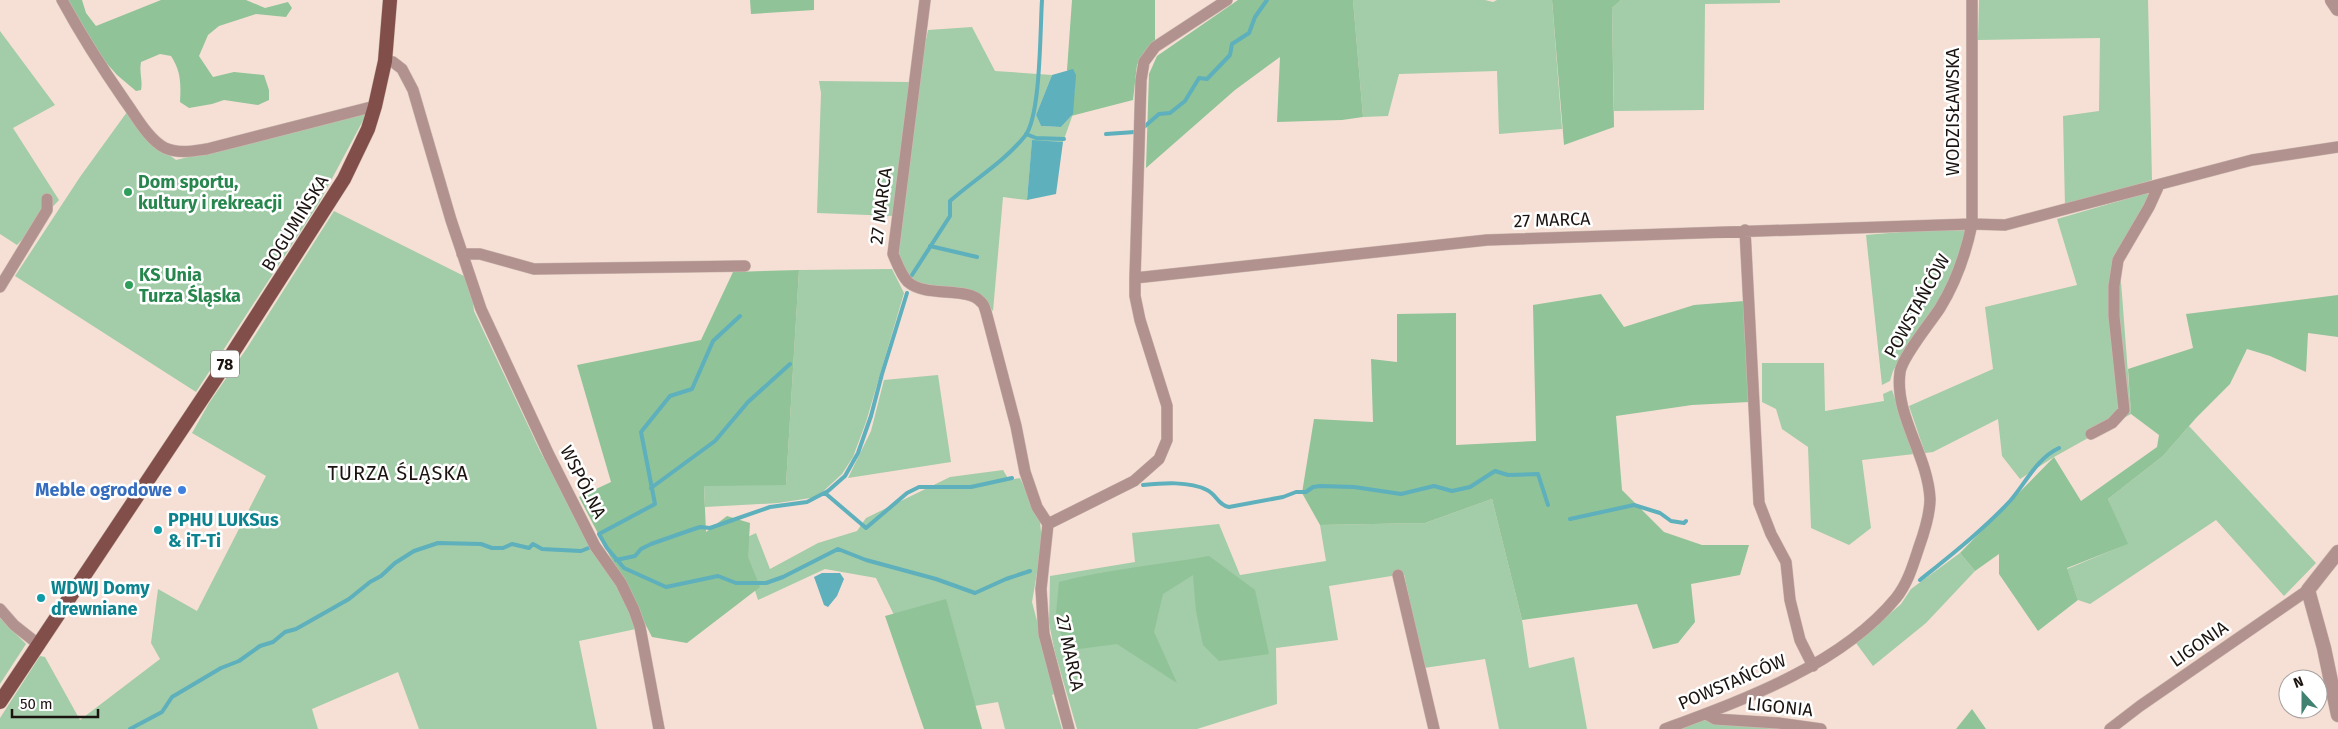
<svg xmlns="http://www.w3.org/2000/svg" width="2338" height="729" viewBox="0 0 2338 729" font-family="'Fira Sans',sans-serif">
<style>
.green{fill:#a3cca8}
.forest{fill:#90c397}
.water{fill:#5db0bc}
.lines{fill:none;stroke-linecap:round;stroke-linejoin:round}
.stream{stroke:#5db0bc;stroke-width:4}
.minor-casing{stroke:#cfbbb2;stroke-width:12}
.tertiary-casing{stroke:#cfbbb2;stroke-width:15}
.primary-casing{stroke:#cfbbb2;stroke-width:15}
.minor{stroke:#b1928f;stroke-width:11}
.tertiary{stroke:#b1928f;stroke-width:14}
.primary{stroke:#814e4a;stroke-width:14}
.leisure-dot{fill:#2e9e5b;stroke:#fff;stroke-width:2}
.shop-dot{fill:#3f7fe0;stroke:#fff;stroke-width:2}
.culture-dot{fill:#0f9aa8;stroke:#fff;stroke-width:2}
.labels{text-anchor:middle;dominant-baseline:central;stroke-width:5;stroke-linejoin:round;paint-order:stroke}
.shield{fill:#fff;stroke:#5f5a58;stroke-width:1}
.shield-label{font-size:16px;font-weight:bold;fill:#1b1410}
.street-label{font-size:18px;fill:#1b1410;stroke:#fff}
.leisure-label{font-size:18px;font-weight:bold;fill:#27864d;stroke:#fff;text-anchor:start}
.shop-label{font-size:18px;font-weight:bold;fill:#366cbe;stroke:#fff;text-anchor:end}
.culture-label{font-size:18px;font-weight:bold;fill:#0d838f;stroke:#fff;text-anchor:start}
.quarter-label{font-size:20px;letter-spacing:1px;fill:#1b1410;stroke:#fff}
</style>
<rect width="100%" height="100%" fill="#f6e0d5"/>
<path class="green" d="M1353,0H1485L1493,2L1497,0H1552L1562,129L1499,134L1497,71L1399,74L1388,116L1363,117Z
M1621,0H1780V3L1705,4L1704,110L1614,111L1612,8Z
M1979,0H2148L2152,180L2065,207L2063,116L2099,111L2100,38L1978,40Z
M972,27L995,71L1052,75L1036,115L1041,126L1061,127L1073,114L1063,142L1032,141L1027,200L1003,197L993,311L974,291L917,283L900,265L897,249L918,78L928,30Z
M0,31L55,105L13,128L59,200L17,245L0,234Z
M819,81L910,82L894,216L817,213L821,93Z
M127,112L149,140L176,160L367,113L319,203L196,392L15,276L80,177Z
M2157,190L2120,268L2131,414L2054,457L2020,479L2002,456L1998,419L1933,452L1925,453L1909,406L1993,369L1985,307L2077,285L2057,219Z
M334,211L470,279L474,311L540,451L588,540L621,594L636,629L579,641L597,729H419L398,672L312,709L318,729H0V718L40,656L45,657L80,720L160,659L151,643L158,589L197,611L266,476L192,433L209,403L247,348Z
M1969,226C1958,279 1921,326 1893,371L1890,381L1882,385L1866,235Z
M892,269L904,293L866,422L853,457L842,474L817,497L778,503L705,507L704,485H786L799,270Z
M1762,363H1824L1825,411L1884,401L1883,394L1892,390L1914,454L1862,460L1871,528L1849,545L1811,528L1808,447L1782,429L1776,409L1762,402Z
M938,375L951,462L848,478L871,431L884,380Z
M2189,426L2316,563L2284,596L2216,520L2090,604L2078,600L2067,569L2127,544L2108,499L2163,456Z
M1003,470L1009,480L1020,478L1040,521L1042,544L1032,602L1056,693L1052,695L1062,729H1005L998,702L968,707L896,619L876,578L825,569L758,600L739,541L756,533L770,569L818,543L857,531L866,518L950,477Z
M1492,499L1522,620L1529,668L1574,657L1587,729H1499L1485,659L1424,668L1404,574L1329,586L1338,640L1276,648L1277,704L1197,729H1077L1055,653L1049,623L1050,576L1135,562L1132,533L1219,524L1240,575L1326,561L1320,525L1425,523Z
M1960,553L1975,571L1926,623L1873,666L1856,643L1901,604L1911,589Z
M0,618L26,644L0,684Z
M1706,714L1818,729H1668Z"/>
<path class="forest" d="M67,0H82L86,13L96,26L161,0H246L265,8L288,2L292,8L286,17L256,14L219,26L208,35L199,56L213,77L234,72L264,75L269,90V100L258,105L224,100L212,104L189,108L180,102C181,84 181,71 171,56L160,54L141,62C139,73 143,81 141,90L136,91L117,75L95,50Z
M750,0H814V10L751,14Z
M1072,0H1155V40L1137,65L1133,100L1071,116L1075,86L1067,70Z
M1238,0H1353L1363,117L1342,120L1277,122L1280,57L1235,90L1146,168L1149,74L1157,56Z
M1552,0H1621L1612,8L1614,127L1564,145Z
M799,270L786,485L704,486L706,532L727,516L750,523L748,557L760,587L687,643L652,637L579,497L611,482L577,365L701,340L733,272Z
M1601,294L1624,327L1694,305L1744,301L1749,402L1692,405L1616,416L1622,490L1664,532L1702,545H1749L1740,575L1691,584L1695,622L1678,643L1653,649L1637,604L1522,620L1492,499L1425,523L1320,525L1302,493L1314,419L1373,422L1371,359L1397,362V314L1456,313V445L1536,441L1533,305Z
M2338,295V337L2308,333L2306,372L2270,356L2247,349L2230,384L2196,418L2163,456L2108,499L2128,544L2067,568L2078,600L2038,631L1999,574V554L1975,571L1960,553L2054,457L2081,501L2157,447L2159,435L2131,414L2128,369L2193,348L2186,314Z
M1209,556L1255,590L1269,654L1219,661L1203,645L1196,611L1193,575L1163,594L1154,632L1177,683L1117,644L1071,650L1055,624L1059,582C1108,569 1159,565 1209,556Z
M946,599L982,729H924L885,616Z
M1972,709L1986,729H1956Z"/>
<path class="water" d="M1073,69L1076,75L1073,114L1061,127L1041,126L1036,115L1052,75Z
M1032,140L1063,142L1056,194L1027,200Z
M822,573H840L844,579L837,596L828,607L824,605L814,577Z"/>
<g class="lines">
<path class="stream" d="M1144,127L1159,114L1170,113L1185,101L1199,78L1207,79L1230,55L1232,44L1249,33L1255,17L1267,0
M1026,134L1036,138L1064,139
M1106,134L1135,132
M930,246L977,257
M912,275L950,216V201C975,179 1004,162 1025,136C1041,116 1040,29 1042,0
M740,316L713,341L692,389L670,396L641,432L655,504L599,534L607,548L624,568L666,587L718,576L736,583H766L783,577L838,549L866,560L936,579L975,593L1006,579L1030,571
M1143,485C1163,483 1189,481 1207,490C1217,495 1218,505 1229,507L1283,497L1296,492H1306L1313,487L1320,486L1354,487L1401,494L1434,486L1452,491L1470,487L1495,471L1508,475L1538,474L1548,505
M651,488L715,441L748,402L790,364
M825,493L866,528L907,493L919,487H971L1012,478
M1570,519L1634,505L1660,513L1671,521L1684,523L1686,521
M616,560L635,556L641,549L651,544L691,530L700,527L710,528L770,507L807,502L828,491L845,476L858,453L871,416L882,374L907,293
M1920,580C1951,555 1983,530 2010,501C2025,484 2037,458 2059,448
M130,729L162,712L172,697L221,668L239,661L260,646L273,642L285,632L296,629L349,599L370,582L381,576L395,563L414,551L438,543L481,544L492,548H503L512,544L529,548L533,544L542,549L581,551L591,547"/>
<defs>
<path id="minor" d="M62,0C81,35 102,68 125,101C136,116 148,139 165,148C179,154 193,151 207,149L375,106
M925,0L893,254C897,263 901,275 908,282C926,298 968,286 981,302C984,304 985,309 986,312L1016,426L1025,472L1037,507L1048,524L1041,589L1044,634L1069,729
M385,61L393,62L402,69L413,90L451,220L481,309L549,455L595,546L621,583L634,610L640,627L659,729
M1745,230L1759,503L1771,534L1786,562L1790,600L1800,640L1813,666
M462,254H480L534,269L745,266
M1135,278L1141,80L1144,62L1155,47L1227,0
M0,287L47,210V199
M2091,434L2112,423L2124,410L2114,316V286L2118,260L2149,207L2159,185
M1048,524L1134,481L1159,459L1167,440V406L1140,320L1135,296V278L1487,240L1972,224L2005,225L2252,160L2338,147
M1398,575L1434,729
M0,609L14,625L38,644
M1706,714L1715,719L1778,723L1821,729
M1665,729C1743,700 1841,665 1896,598C1908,583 1913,565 1919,547C1924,533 1930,514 1930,499C1928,455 1894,415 1900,372C1902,357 1931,322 1940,308C1956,282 1966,253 1972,224V0
M2110,729L2140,706L2308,590"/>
<path id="tertiary" d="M2332,0L2338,9
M2338,552L2308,590L2324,648L2338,715"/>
<path id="primary" d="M0,702L230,357L344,179L368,129L375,106L385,61L390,0"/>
</defs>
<use href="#minor" class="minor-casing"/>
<use href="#tertiary" class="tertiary-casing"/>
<use href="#primary" class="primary-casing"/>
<use href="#minor" class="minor"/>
<use href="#tertiary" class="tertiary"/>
<use href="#primary" class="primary"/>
</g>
<g class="leisure-dot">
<circle cx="128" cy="192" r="5"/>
<circle cx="129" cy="285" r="5"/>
</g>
<circle class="shop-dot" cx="182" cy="490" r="5"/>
<g class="culture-dot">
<circle cx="158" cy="530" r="5"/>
<circle cx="41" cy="598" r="5"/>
</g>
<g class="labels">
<rect class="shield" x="211" y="350.5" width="28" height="27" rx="4"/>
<g class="shield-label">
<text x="225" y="364">78</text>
</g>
<g class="street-label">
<text transform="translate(1953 112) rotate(-90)">WODZISŁAWSKA</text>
<text transform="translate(881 206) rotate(-83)">27 MARCA</text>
<text transform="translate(1552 220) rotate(-2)">27 MARCA</text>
<text transform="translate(295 223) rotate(-58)">BOGUMIŃSKA</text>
<text transform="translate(1917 306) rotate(-61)">POWSTAŃCÓW</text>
<text transform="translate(583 482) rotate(63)">WSPÓLNA</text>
<text transform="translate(2199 644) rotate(-35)">LIGONIA</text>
<text transform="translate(1070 653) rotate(78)">27 MARCA</text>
<text transform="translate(1732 682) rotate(-23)">POWSTAŃCÓW</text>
<text transform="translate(1780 707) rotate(6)">LIGONIA</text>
</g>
<g class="leisure-label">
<text x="138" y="182">Dom sportu,<tspan x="138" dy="21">kultury i rekreacji</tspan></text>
<text x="139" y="275">KS Unia<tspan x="139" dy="21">Turza Śląska</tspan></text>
</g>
<g class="shop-label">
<text x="172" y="490">Meble ogrodowe</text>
</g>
<g class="culture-label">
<text x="168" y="520">PPHU LUKSus<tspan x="168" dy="21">&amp; iT-Ti</tspan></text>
<text x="51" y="588">WDWJ Domy<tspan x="51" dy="21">drewniane</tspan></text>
</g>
<g class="quarter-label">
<text x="398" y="473">TURZA ŚLĄSKA</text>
</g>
</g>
<g transform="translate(2303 694) rotate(339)"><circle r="24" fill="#ffffff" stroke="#a4a19f"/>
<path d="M0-4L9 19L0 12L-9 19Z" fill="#418171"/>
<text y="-8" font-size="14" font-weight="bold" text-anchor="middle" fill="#1b1410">N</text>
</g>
<path d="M12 709v8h86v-8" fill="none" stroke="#1b1410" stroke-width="2.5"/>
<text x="20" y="709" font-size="15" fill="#1b1410" stroke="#ffffff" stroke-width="4" paint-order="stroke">50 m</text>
</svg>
